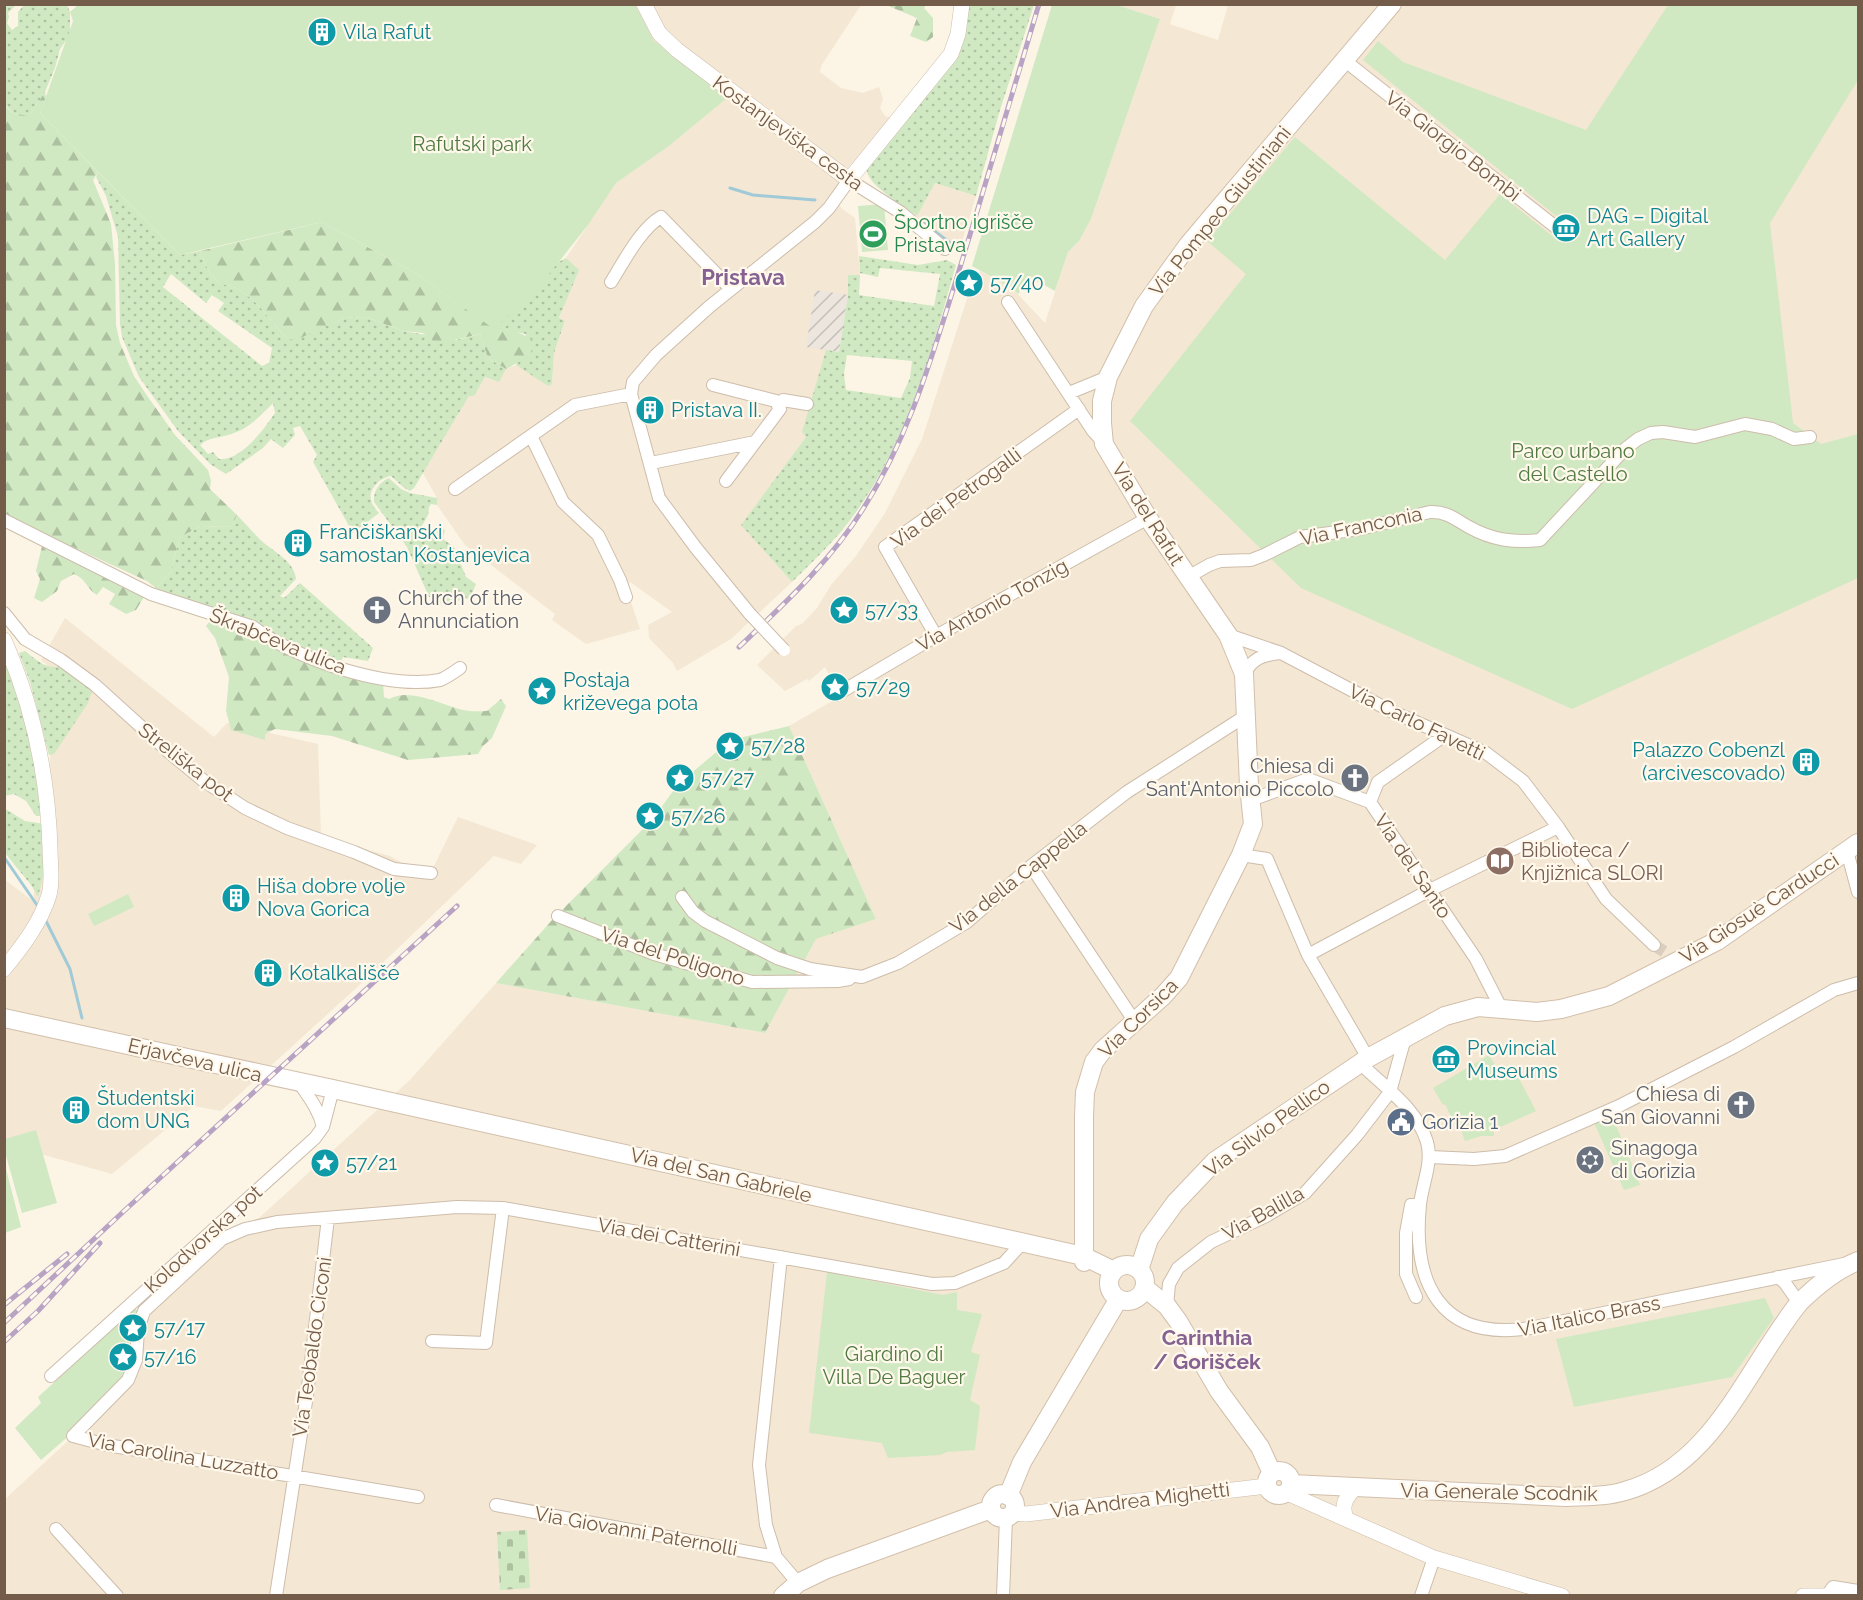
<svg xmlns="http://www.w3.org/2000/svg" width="1863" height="1600" viewBox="0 0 1863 1600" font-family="Raleway,sans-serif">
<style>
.residential{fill:#f4e7d3}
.industrial{fill:url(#industrial-furrows)}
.grass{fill:url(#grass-dots);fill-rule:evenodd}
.forest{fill:url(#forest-firs)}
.cemetery{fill:url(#cemetery-stones)}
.green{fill:#d0e9c3}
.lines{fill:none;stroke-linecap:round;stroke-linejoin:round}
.stream{stroke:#a0cad7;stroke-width:3}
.minor-tunnel{stroke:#dacfbe;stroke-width:12;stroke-dasharray:12 6;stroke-linecap:butt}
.minor-casing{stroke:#cdbdab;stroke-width:14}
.tertiary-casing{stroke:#cdbdab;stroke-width:16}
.secondary-casing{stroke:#d2bfab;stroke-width:20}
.minor{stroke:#fff;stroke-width:12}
.tertiary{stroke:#fff;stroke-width:15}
.secondary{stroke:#fff;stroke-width:18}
.rail-casing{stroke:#b8a3c5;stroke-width:5}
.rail{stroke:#fff8eb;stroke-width:3;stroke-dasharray:9;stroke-linecap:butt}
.minor-bridge-casing{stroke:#cdbdab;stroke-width:14;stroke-linecap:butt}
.minor-bridge{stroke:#fff;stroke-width:12}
.labels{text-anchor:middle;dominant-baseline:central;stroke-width:4.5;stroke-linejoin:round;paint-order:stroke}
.culture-label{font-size:20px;fill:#0d838f;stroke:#fff8eb;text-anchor:start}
.street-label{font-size:20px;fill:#745c4a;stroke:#fff8eb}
.park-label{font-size:20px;fill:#4f7a42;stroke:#fff8eb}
.leisure-label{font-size:20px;fill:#27864d;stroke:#fff8eb;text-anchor:start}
.worship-label{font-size:20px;fill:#5b616d;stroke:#fff8eb;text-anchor:start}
.education-label{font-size:20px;fill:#785e54;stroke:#fff8eb;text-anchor:start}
.service-label{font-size:20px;fill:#4e5e75;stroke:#fff8eb;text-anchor:start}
.neighbourhood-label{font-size:21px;font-weight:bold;fill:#856291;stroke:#fff8eb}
.quarter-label{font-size:22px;font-weight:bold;fill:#856291;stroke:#fff8eb}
</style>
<defs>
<pattern id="industrial-furrows" width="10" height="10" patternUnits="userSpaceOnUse" patternTransform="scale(1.5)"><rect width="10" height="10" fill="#ece6df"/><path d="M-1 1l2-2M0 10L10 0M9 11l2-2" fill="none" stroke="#c4beb7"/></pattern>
<pattern id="grass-dots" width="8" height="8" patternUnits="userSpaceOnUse" patternTransform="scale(1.5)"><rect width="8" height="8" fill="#d0e9c3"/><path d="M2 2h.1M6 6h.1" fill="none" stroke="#adc0a0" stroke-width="1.8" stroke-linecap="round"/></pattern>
<pattern id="forest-firs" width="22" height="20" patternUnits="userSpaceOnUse" patternTransform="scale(1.5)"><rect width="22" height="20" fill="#d0e9c3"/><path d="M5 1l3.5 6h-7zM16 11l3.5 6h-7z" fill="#adc0a0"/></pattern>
<pattern id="cemetery-stones" width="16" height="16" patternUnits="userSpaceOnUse" patternTransform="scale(1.5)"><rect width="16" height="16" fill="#d0e9c3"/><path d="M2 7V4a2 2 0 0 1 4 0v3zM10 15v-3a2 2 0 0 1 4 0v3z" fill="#adc0a0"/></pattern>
</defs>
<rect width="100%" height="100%" fill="#fcf5e5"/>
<path class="residential" d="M633,5H861L821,66L820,72L841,88L863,93L879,87L883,99L880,108L885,116L893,119L849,167L835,191L841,208L855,218L860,275H849L848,295L806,437L741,525L792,582L731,639L677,671L673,663L649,638L648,625L672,612L630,582L626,587L640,629L586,644L552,620L555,614L465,545L437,505V498L423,473L469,396H474L485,377L499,382L506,369L516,365L547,385L552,384L554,353L565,322L559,319L578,270L566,258L616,183L669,146L716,107L655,45Z
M1117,5H1176L1170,24L1218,40L1228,5H1858V1595L5,1596V1499L94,1417L146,1313L210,1255L259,1218L410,1080L496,983L765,1033L816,939L876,919L789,726L841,696L825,667L809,681L807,679L785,691L757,665L796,626L802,624L817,608L831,585L856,556L885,513L922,439L972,283L980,271L1013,289L1045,323L1068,252L1079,241L1091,219L1160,19Z
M935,183L976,196L960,248L917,216Z
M65,618L214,737L227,723L318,744L321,837L390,856L408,866L433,868L458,817L537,845L521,864L494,856L365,980L221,1111L194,1106L112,1174L5,1144L4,879L33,901L51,749L83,693L41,660Z"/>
<path class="industrial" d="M815,290L848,295L839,352L806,347Z"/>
<path class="grass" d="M4,5H16L8,13L9,17L7,23L12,30L18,26V12L24,5H67L70,12V35L60,49L55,68L45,92L29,116L13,113L5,105Z
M966,5H1034L1000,110L976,196L935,183L917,216C905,207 865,184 867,169L948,68Z
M98,172L180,255L200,251L209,272L220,284C248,285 269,319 287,339L321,328L344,318L366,317L403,331L456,340L480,334L488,358L506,369L499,382L485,377L474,396H469L414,488L410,491L403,487L391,476C381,477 368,489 371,500C372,505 376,510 379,513L353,533L313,462L317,455L300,426L293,428L295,435L283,448L271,439L263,448L226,474L210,464L178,431L139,377L122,337L120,324L118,237L106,196L96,177ZM171,274L206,303L212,295L224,303L218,311L272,348L269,363L262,366L163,287ZM273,403L275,413C264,429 241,461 219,459L213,452L208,454L200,445C208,437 221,438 231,434C250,428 260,416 273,403Z
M859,256L918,265L947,260L956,265C930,358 903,457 840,533C825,550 808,566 792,582L741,525L806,437L802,432L826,350L839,352L848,295V275H860L859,295L934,306L940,274L880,268L878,277L860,273ZM847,355L912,361L910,378L901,398L846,390L844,374Z
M566,258L579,270L559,318L565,321L554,353L552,384L548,386L516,365L526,334L506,330L491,321L551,266Z
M389,478L401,489L410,493L437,498V505L431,504L429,507L428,515L422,526L432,532L436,526L445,530L443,539L454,547L466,577L476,584L470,598L442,605L436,597H429L407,547L374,502C373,492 379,482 389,478Z
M237,515C246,524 255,535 264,543C275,552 295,563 296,579L280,596L284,598L300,583L373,648L368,661L343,657L341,662L323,657L163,593L156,588L170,573L180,537L201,526L231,527Z
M25,651C36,660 47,670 61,666L93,689L88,703L54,754L49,755L30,682L19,653Z
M4,656L26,723L43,814L40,816H36L26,801L14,794L5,796Z
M4,808L25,821L44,824L45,868L38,897L31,885L5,853Z"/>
<path class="forest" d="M886,5H926L924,8L933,18V37L926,42L910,36L917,18Z
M45,92L46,97L40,113L98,172L93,180L111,224L115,264L116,325L120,343L134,376L148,397L175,435L208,470L211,481L210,489L237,515L231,527L201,526L180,537L170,573L156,588L147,581L5,516L4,105L13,113L29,116Z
M322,222L415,273L489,325L491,321C506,329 522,332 535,342L529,357C520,360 515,365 506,369L488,358L480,334L437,344L423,333L403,331L366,317L344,318L296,340L287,339C269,319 248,285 220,284L209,272L200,251Z
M42,546L144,597L136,610L126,614L109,604L115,594L103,587L97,595C86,588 87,580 74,574L61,581L57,591L42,602L34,598L40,579L36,571Z
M214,616L383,682L384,697L389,699C410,687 441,705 463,710C471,712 479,711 487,711L501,699L506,706L492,738L483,746L478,754L408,760L332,736L275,729L265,734V740L231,730L226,711L229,677L215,638L206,626Z
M789,726L876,919L816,939L765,1033L496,983L553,919L653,819L678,784L731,740Z"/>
<path class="cemetery" d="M527,1530L530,1588L500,1590L497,1532Z"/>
<path class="green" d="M79,4L635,5L654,41L733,93L669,146L616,183L588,225L538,288L494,329L415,273L322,222L180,255L40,113L73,21L70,12Z
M1052,5H1117L1160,19L1091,219L1079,241L1068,252L1055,291L1031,278L1018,294L1013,289L972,266Z
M1668,5H1858V80L1770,223L1793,423L1821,444L1858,434V578L1572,709L1301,588L1130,421L1246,274L1207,241L1295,137L1445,260L1500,194L1557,240L1570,227L1363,60L1378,41L1403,62L1586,130Z
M884,204L888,250L862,252L858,206Z
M128,894L134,907L94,926L88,914Z
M1489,1055L1499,1072L1512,1065L1536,1111L1494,1130V1136H1481L1465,1141L1461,1130L1458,1131L1445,1104L1443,1105L1433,1088Z
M1610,1110L1640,1185L1624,1190L1592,1118Z
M36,1130L57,1203L22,1213L5,1152V1139Z
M4,1161L21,1227L5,1233H4Z
M827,1272L943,1295L957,1292V1310L982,1314L971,1352L980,1355L970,1400L980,1406L975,1450L947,1452L940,1455L888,1458L882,1443L809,1433Z
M1765,1298L1774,1318L1732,1377L1574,1407L1556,1339Z
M135,1309L141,1313L135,1347L126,1378L71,1434L41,1460L15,1428L41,1403L38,1397Z"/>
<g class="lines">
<path class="stream" d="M730,188L753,195L815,200
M920,220L957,248
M4,857L39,908
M45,919L70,969L82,1018"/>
<path class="minor-tunnel" d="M1654,945L1668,954"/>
<g class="minor-casing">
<path id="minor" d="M1344,60L1562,232
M611,282C623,263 641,228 661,217L731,289
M1008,302L1093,431L1103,442
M713,385L776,401L780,409L726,481
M1069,393L1108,377
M778,406L783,400L807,404
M531,436L563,502L598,535L620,580L626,597
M651,463L755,442
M455,489L575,405L631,394
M4,520L151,594L253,627C295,659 387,690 440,680C446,678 454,672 460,668
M1188,577L1209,565L1220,561L1251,560L1264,555L1300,537L1360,529L1430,512C1447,511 1456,520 1469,527C1492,540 1514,543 1540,540L1625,449L1638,439L1651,433L1663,432L1695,437L1745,424L1772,429L1794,439L1810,437
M4,613L25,639L61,660L95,685L170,753L204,781L245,808L287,828L354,852L394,869L431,873
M750,614L696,548L659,498L631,394L633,382L656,355L709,307L815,222L829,208L849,180L900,212L945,249
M1228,635L1281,653L1391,711L1486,753L1523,781L1558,827L1606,899L1654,945
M936,636L885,547L1079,409
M1244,674C1253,658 1262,655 1280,653
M836,695L936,636L1148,518
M1251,800L1308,779L1370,802L1476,959L1501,1008
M1370,802L1378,782L1445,735
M1847,851L1858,892
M1241,855L1267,859L1308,955L1368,1058
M1031,866L1135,1022
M682,897L693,912L705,921L777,958L810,969L862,977L898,963L967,922L1031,866L1127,792L1247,715
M558,916L654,954L752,982L838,981L849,979
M1308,955L1430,890L1558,827
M1360,1063C1384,1087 1417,1108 1427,1142C1433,1163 1422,1184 1420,1205C1412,1284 1441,1342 1530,1328L1844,1264
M298,1081C308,1096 319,1109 323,1127
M1430,1157L1474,1159L1505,1156L1619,1106L1734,1047L1834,990L1858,983
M781,1257L759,1465L766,1525L776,1557L798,1583
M1778,1277L1785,1283L1799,1303
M1416,1297L1406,1274V1233L1411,1205H1420
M1167,1306L1169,1284L1178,1268L1211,1242L1266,1216L1305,1193L1357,1135L1390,1092L1405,1038
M432,1341L486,1343L503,1208
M51,1376L315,1138L323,1127L333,1089
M73,1436L128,1380L136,1360L138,1330L144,1311L222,1239L245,1229L277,1222L457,1207L503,1208L932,1284L955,1283L1004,1263L1023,1242
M73,1436L107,1445L418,1497
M496,1505L776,1557
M56,1529L117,1596
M1828,1594L1833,1587L1858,1591
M276,1596L307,1395L328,1218
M1003,1596L1006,1518
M1421,1596L1434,1558"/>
</g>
<g class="tertiary-casing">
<path id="tertiary" d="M644,4L659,33L677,50L849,180L951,54L958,34L962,4
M4,640C33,706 48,777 50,849C50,863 53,881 49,895C41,922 22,947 4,969
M1287,1493L1434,1558L1562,1596
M1013,1513L1026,1514L1267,1486
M1346,1519C1341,1505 1345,1498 1356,1487
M1803,1596H1831"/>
</g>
<g class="secondary-casing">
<path id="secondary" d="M4,1018C114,1042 223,1066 333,1089L1083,1256L1114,1271
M1084,1262V1116L1085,1092L1094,1062L1103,1050L1163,996L1179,978L1241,855L1253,824L1249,786L1244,674L1228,635L1148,518L1104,444L1102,423V401L1108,377L1144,306L1188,245L1392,4
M1109 1283a18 18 0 1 1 36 0a18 18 0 1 1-36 0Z
M1139,1270L1149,1239L1175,1203L1215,1161L1368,1058L1445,1016L1478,1007L1537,1012L1561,1009L1609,996L1717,941L1858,843
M1145,1288L1167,1306L1178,1321L1219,1391L1260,1447L1272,1473
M1267 1483a12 12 0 1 1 24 0a12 12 0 1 1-24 0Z
M1291,1484L1566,1497C1585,1496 1606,1497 1625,1491C1714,1466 1746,1369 1799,1303C1816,1286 1836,1270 1858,1261
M991 1506a12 12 0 1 1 24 0a12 12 0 1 1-24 0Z
M1008,1496L1022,1462L1118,1300
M783,1596L798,1583L827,1569L991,1509"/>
</g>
<use href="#minor" class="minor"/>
<use href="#tertiary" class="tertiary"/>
<use href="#secondary" class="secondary"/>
<g class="rail-casing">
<path id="rail" d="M739,647C784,604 830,562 863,509C908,438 929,366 954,287C983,193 1011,99 1039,4
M4,1305L67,1254
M4,1323L124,1211L457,906
M4,1342L38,1311L100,1243"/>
</g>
<use href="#rail" class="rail"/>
<g class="minor-bridge-casing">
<path id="minor-bridge" d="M750,614L784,650"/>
</g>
<use href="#minor-bridge" class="minor-bridge"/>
</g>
<defs>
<g id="building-disc" transform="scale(1.5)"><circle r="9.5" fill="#0f9aa8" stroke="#fff8eb"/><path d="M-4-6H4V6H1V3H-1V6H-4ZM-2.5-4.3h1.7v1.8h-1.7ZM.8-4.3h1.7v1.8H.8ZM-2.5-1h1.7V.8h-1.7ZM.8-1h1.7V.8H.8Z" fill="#fff"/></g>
<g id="museum-disc" transform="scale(1.5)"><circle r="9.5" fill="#0f9aa8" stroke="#fff8eb"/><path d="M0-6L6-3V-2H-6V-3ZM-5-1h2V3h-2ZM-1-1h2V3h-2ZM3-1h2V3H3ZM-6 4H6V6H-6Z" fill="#fff"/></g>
<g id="stadium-disc" transform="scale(1.5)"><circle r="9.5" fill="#2e9e5b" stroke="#fff8eb"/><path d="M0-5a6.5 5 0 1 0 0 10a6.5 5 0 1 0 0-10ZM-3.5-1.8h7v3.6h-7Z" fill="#fff"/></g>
<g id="sight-disc" transform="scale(1.5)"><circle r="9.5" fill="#0f9aa8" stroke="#fff8eb"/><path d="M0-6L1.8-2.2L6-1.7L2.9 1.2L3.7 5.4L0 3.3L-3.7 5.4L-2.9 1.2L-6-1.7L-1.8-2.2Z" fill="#fff"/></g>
<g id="church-disc" transform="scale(1.5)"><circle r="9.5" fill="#6b7280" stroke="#fff8eb"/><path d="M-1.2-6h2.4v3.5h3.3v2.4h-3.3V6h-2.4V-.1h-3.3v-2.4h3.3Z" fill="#fff"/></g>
<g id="library-disc" transform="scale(1.5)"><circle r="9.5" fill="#8d6e63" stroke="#fff8eb"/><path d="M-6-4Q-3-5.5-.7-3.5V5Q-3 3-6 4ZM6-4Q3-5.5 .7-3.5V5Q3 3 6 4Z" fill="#fff"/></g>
<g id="civic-disc" transform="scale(1.5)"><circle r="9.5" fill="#5c6f8a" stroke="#fff8eb"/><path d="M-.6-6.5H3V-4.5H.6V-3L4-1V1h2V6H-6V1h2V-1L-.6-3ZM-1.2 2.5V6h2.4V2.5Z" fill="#fff"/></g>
<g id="synagogue-disc" transform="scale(1.5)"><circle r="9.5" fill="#6b7280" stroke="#fff8eb"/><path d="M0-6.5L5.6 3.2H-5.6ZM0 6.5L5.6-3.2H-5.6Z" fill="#fff"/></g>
</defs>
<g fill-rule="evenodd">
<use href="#building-disc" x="322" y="32"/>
<use href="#museum-disc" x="1566" y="228"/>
<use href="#stadium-disc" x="873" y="234"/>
<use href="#sight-disc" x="969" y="283"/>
<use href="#building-disc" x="650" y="410"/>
<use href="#building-disc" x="298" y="543"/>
<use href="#church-disc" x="377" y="610"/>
<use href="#sight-disc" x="844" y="610"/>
<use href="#sight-disc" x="835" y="687"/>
<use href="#sight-disc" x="542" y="691"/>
<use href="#sight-disc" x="730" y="746"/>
<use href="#building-disc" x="1806" y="762"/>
<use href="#sight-disc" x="680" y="778"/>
<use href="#church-disc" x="1355" y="778"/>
<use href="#sight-disc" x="650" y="816"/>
<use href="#library-disc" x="1500" y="861"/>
<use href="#building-disc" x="236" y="898"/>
<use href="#building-disc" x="268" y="973"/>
<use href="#museum-disc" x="1446" y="1059"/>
<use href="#church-disc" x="1741" y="1105"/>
<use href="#building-disc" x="76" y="1110"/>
<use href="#civic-disc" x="1401" y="1122"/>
<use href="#synagogue-disc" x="1590" y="1160"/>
<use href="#sight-disc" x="325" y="1163"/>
<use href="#sight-disc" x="133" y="1328"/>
<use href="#sight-disc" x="123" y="1357"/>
</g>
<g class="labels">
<g class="culture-label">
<text x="343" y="32">Vila Rafut</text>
<text x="1587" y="216">DAG – Digital<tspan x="1587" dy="23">Art Gallery</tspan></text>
<text x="990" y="283">57/40</text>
<text x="671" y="410">Pristava II.</text>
<text x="319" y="532">Frančiškanski<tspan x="319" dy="23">samostan Kostanjevica</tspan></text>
<text x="865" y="610">57/33</text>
<text x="563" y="680">Postaja<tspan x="563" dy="23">križevega pota</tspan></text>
<text x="856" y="687">57/29</text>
<text x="751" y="746">57/28</text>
<text x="1785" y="750" text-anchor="end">Palazzo Cobenzl<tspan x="1785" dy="23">(arcivescovado)</tspan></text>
<text x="701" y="778">57/27</text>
<text x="671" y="816">57/26</text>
<text x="257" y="886">Hiša dobre volje<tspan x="257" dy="23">Nova Gorica</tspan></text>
<text x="289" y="973">Kotalkališče</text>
<text x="1467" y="1048">Provincial<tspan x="1467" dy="23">Museums</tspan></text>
<text x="97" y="1098">Študentski<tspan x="97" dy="23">dom UNG</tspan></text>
<text x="346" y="1163">57/21</text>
<text x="154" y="1328">57/17</text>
<text x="144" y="1357">57/16</text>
</g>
<g class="street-label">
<text transform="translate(788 133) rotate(36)">Kostanjeviška cesta</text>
<text transform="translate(1453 146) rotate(38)">Via Giorgio Bombi</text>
<text transform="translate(1220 211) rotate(-51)">Via Pompeo Giustiniani</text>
<text transform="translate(956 498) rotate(-36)">Via dei Petrogalli</text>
<text transform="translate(1148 514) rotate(58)">Via del Rafut</text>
<text transform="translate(1361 526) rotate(-12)">Via Franconia</text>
<text transform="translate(992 605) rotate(-29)">Via Antonio Tonzig</text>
<text transform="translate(278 641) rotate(22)">Škrabčeva ulica</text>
<text transform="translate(1417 722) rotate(26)">Via Carlo Favetti</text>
<text transform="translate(186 762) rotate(38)">Streliška pot</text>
<text transform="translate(1413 866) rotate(56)">Via del Santo</text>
<text transform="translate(1018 877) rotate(-38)">Via della Cappella</text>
<text transform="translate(1759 908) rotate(-33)">Via Giosuè Carducci</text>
<text transform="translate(673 956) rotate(18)">Via del Poligono</text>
<text transform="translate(1138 1018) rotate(-45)">Via Corsica</text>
<text transform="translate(195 1060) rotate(13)">Erjavčeva ulica</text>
<text transform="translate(1267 1128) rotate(-36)">Via Silvio Pellico</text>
<text transform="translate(721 1175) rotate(13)">Via del San Gabriele</text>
<text transform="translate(1263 1213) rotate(-29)">Via Balilla</text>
<text transform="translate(669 1237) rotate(10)">Via dei Catterini</text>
<text transform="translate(203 1239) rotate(-42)">Kolodvorska pot</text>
<text transform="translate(1589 1316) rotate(-11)">Via Italico Brass</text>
<text transform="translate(312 1347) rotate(-82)">Via Teobaldo Ciconi</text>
<text transform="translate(183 1456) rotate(10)">Via Carolina Luzzatto</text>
<text transform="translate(1499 1492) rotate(1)">Via Generale Scodnik</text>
<text transform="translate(1140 1500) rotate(-7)">Via Andrea Mighetti</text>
<text transform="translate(636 1531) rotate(10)">Via Giovanni Paternolli</text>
</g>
<g class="park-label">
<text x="472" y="144">Rafutski park</text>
<text x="1573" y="451">Parco urbano<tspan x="1573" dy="23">del Castello</tspan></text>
<text x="894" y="1354">Giardino di<tspan x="894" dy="23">Villa De Baguer</tspan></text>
</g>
<g class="leisure-label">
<text x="894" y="222">Športno igrišče<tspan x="894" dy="23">Pristava</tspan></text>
</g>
<g class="worship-label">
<text x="398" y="598">Church of the<tspan x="398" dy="23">Annunciation</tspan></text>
<text x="1334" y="766" text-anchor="end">Chiesa di<tspan x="1334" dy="23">Sant'Antonio Piccolo</tspan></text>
<text x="1720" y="1094" text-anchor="end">Chiesa di<tspan x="1720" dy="23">San Giovanni</tspan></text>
<text x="1611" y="1148">Sinagoga<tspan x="1611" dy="23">di Gorizia</tspan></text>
</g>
<g class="education-label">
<text x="1521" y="850">Biblioteca /<tspan x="1521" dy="23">Knjižnica SLORI</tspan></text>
</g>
<g class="service-label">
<text x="1422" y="1122">Gorizia 1</text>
</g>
<g class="neighbourhood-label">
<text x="1207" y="1337">Carinthia<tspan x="1207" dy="24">/ Gorišček</tspan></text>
</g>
<g class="quarter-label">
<text x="743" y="277">Pristava</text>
</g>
</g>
<rect width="1863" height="1600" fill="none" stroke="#745c4a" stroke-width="12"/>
</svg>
